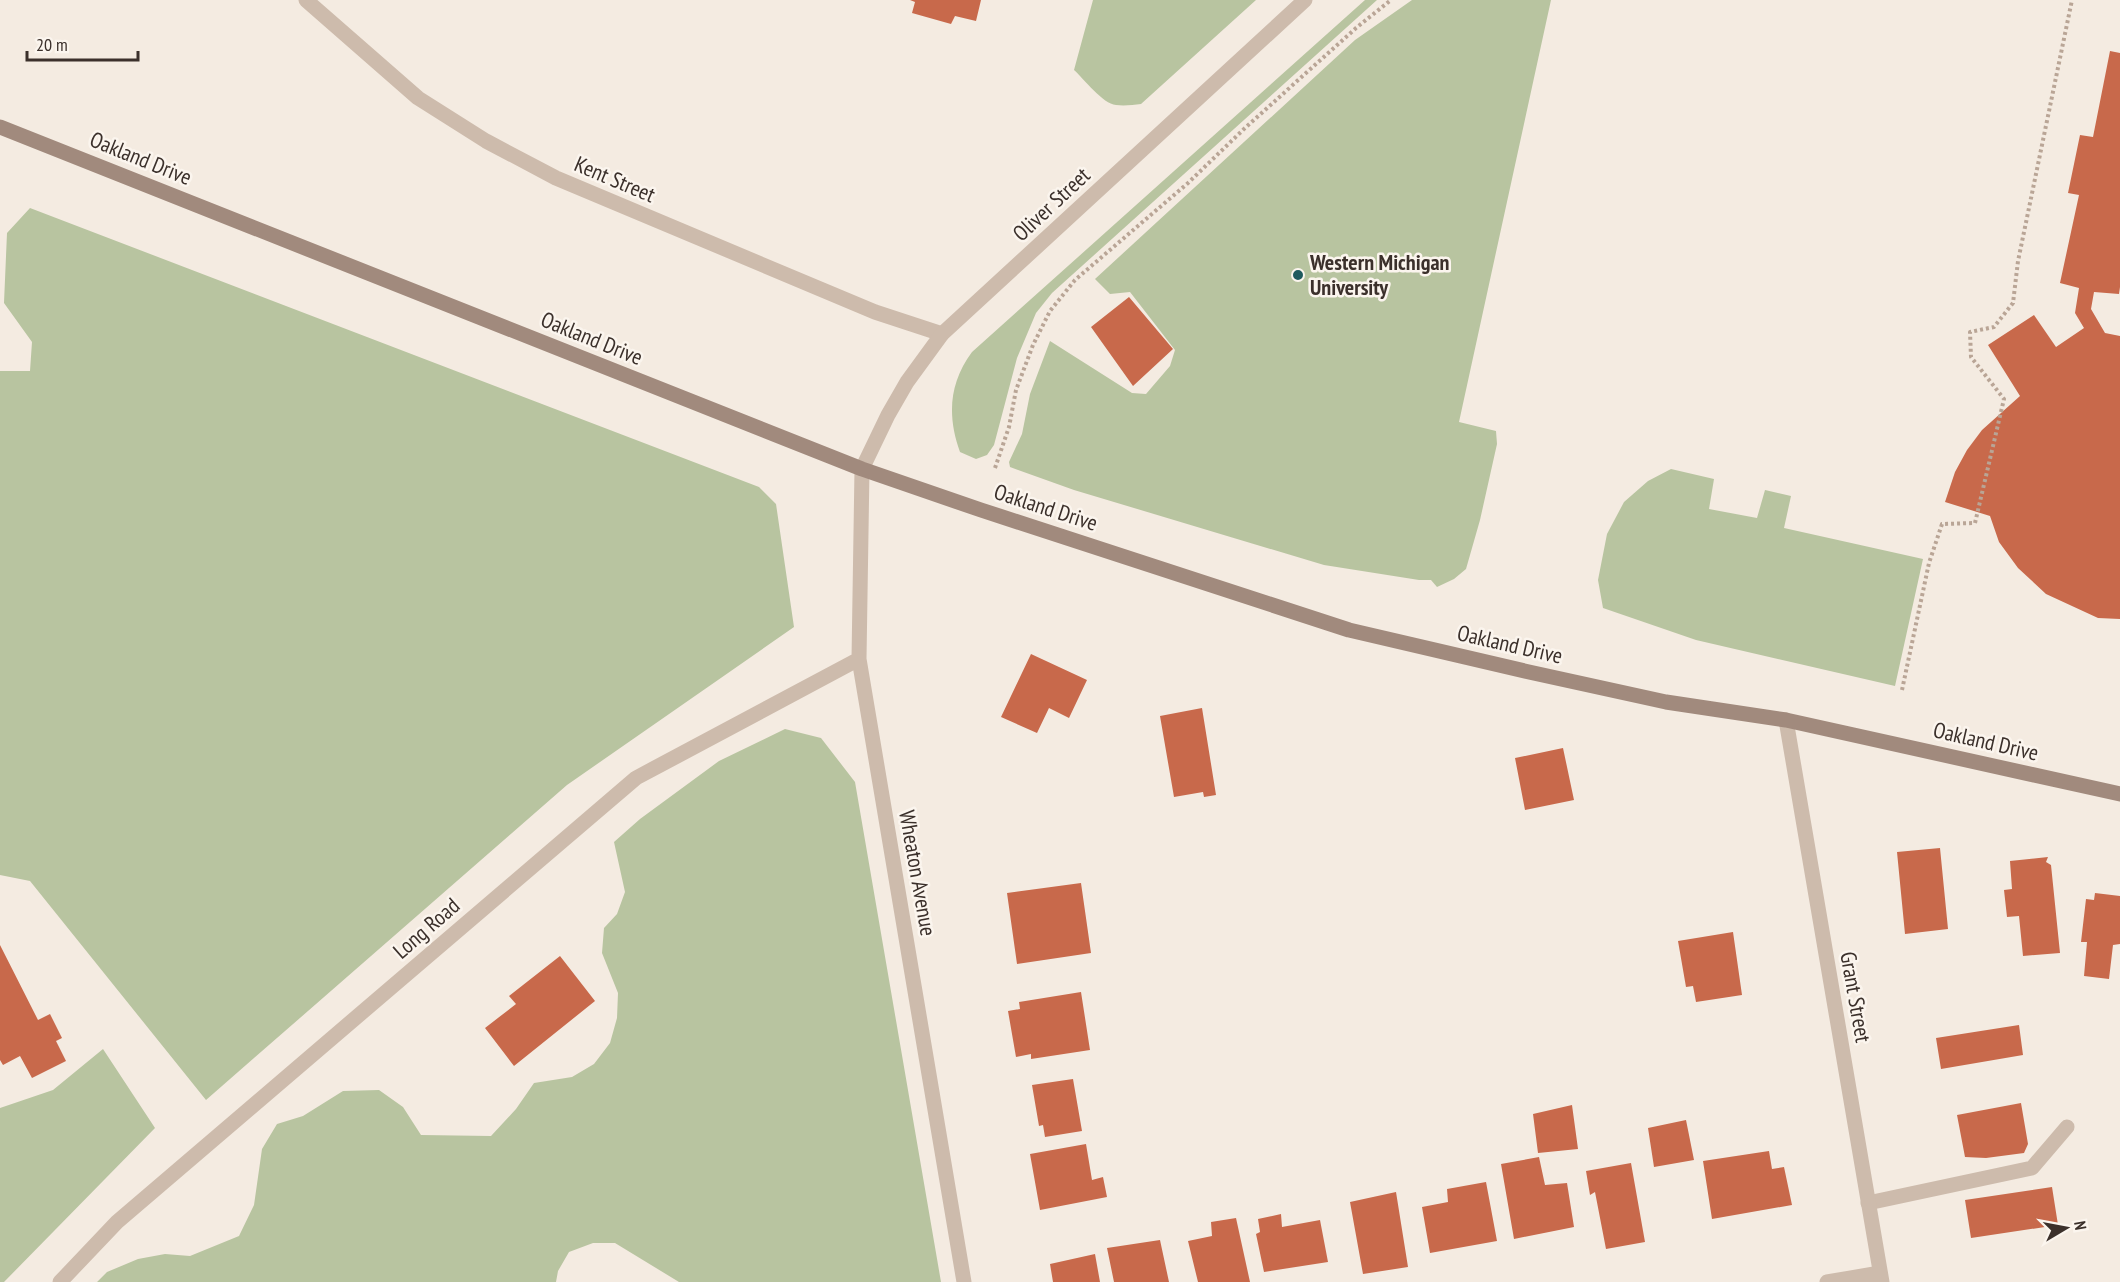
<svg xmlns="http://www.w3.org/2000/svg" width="2120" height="1282" viewBox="0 0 2120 1282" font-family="'PT Sans Narrow',sans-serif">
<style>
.green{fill:#b8c4a0}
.building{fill:#c8694b}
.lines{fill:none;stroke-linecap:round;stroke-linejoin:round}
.path{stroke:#b9a596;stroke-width:4;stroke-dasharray:3 3;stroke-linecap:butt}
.service{stroke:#cdbbac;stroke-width:15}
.pedestrian{stroke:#cdbbac;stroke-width:15}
.minor{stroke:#cdbbac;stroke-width:15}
.secondary{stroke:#a18a7d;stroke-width:15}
.poi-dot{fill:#1f5a5e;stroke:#fbf5ee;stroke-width:2}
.labels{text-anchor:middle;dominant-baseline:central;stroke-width:5;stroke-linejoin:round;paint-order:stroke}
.street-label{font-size:22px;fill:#3b302b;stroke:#fbf5ee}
.poi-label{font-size:22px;font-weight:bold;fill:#3b302b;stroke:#fbf5ee;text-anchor:start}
</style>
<rect width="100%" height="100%" fill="#f4ebe1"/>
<path class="green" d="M1093,0H1256L1141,104C1133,105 1124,106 1116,105C1103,104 1084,79 1074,70Z
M1365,0H1377L1052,293L1036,313L1017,358L994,445L987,455L976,459L960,452C947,416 949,383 972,352Z
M1412,0H1551L1459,422L1496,431L1497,444L1480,520L1466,569L1454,579L1437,587L1431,580H1419L1324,565L1074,490L1010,467L1009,462L1022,434L1030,394L1050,341L1132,393L1146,394L1170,366L1175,350L1130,292L1110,294L1095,279L1355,40Z
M30,208L759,487L776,504L794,627L567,785L206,1100L30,881L0,875V371H30L32,342L4,303L7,233Z
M1671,469L1714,479L1709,509L1757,518L1765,490L1791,496L1784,528L1923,559L1895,686L1696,640L1603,608L1598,580L1607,534L1624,502L1648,481Z
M785,729L821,738L855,782L941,1282H679L615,1243H593L569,1252L558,1271L556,1282H97L107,1272L138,1259L165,1254L190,1256L239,1236L254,1205L262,1149L277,1124L303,1116L343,1091L379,1090L403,1107L421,1135L491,1136L516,1109L534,1083L572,1077L594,1064L610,1043L617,1018L618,993L602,953L604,928L617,914L625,892L614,842L640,819L719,761Z
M103,1049L155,1128L4,1282H0V1108L53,1090Z"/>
<path class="building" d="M910,0H981L976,21L955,16L951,24L912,13L915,2Z
M2110,51L2120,53V287L2119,294L2094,292L2091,309L2105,333L2120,336V619L2098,618L2046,594L2018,568L1999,542L1990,516L1945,502L1955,472L1967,450L1982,430L2020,396L1988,345L2034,315L2056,347L2084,328L2075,313L2079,288L2060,283L2079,195L2068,193L2080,135L2093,137Z
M1129,297L1173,349L1133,386L1091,327Z
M1031,654L1087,680L1069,718L1049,708L1037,733L1001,717Z
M1202,708L1216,795L1204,797L1203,792L1174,797L1160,716Z
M1563,748L1574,800L1525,810L1515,758Z
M1940,848L1948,929L1905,934L1897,852Z
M2048,857L2046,862L2051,865L2060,953L2023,956L2019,916L2007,917L2004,890L2012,889L2010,861Z
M1081,883L1091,953L1017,964L1007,893Z
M2095,893L2120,896V944L2113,945L2109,979L2084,976L2087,942H2081L2086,899L2094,900Z
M1733,932L1742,995L1696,1002L1693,986L1686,987L1678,941Z
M0,945L38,1020L50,1014L62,1038L56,1041L66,1061L32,1078L20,1056L3,1065L0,1060Z
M560,956L595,1001L514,1066L485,1028L516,1004L509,996Z
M1081,992L1090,1050L1031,1059V1054L1016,1057L1008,1011L1020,1009L1019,1002Z
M2019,1025L2023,1055L1941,1069L1936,1038Z
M1073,1079L1082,1131L1045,1137L1043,1125L1039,1126L1032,1085Z
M2021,1103L2028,1144L2024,1153L1986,1158L1965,1157L1957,1115Z
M1572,1105L1578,1149L1538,1153L1533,1114Z
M1686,1120L1694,1160L1654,1167L1648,1128Z
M1086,1144L1092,1180L1103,1177L1107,1197L1040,1210L1030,1154Z
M1769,1151L1772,1169L1784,1167L1792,1205L1712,1219L1703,1161Z
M1539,1157L1545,1185L1567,1183L1574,1227L1514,1239L1501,1164Z
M1631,1163L1645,1242L1606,1249L1595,1192L1590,1195L1586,1171Z
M1486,1182L1497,1241L1430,1253L1422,1207L1448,1202L1447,1189Z
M2052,1187L2058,1225L1971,1238L1965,1200Z
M1396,1192L1408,1267L1363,1274L1350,1202Z
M1281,1214L1282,1227L1320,1220L1328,1262L1264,1272L1256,1234L1260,1232L1258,1219Z
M1236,1218L1250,1282H1198L1188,1241L1212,1236L1211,1222Z
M1160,1240L1169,1282H1114L1107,1248Z
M1095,1254L1100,1282H1053L1050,1264Z"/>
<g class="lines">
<path class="path" d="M995,468L1009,427L1016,390L1033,345L1050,311L1075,280L1188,183L1245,128L1356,28L1391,0
M1902,690L1929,563L1942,524L1975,523L2004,399L1971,357L1970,332L1994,327L2013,303L2018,261L2072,0"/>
<path class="service" d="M1868,1203L2032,1168L2067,1127"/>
<path class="pedestrian" d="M306,0L418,98L486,141L556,178L875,312L942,334"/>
<path class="minor" d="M1786,720L1882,1282
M60,1282L117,1222L636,778L859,659
M964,1282L859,659L862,469L888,415L907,382L942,334L1305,0
M1827,1282L1880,1273"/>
<path class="secondary" d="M0,127L862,469L981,510L1349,630L1529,672L1666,702L1786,720L2120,794"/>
</g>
<circle class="poi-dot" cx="1298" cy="275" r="6"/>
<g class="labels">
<g class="street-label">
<text transform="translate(141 158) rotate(22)">Oakland Drive</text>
<text transform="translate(615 179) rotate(23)">Kent Street</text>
<text transform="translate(1051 204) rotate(-43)">Oliver Street</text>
<text transform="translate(592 338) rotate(22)">Oakland Drive</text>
<text transform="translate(1046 507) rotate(18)">Oakland Drive</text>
<text transform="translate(1510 644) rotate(13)">Oakland Drive</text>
<text transform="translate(1986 741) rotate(13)">Oakland Drive</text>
<text transform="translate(918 873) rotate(80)">Wheaton Avenue</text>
<text transform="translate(426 928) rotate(-41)">Long Road</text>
<text transform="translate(1856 997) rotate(80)">Grant Street</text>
</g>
<g class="poi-label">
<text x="1310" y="262">Western Michigan<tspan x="1310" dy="25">University</tspan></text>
</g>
</g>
<g transform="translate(2066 1228) rotate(80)" stroke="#fbf5ee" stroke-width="4.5" paint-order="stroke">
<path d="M0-4.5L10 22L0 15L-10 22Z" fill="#3b302b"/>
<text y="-9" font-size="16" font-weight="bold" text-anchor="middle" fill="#3b302b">N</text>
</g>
<path d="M27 51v9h111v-9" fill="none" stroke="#3b302b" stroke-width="3"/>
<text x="36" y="51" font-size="18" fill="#3b302b" stroke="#fbf5ee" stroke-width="4.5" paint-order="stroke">20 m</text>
</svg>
